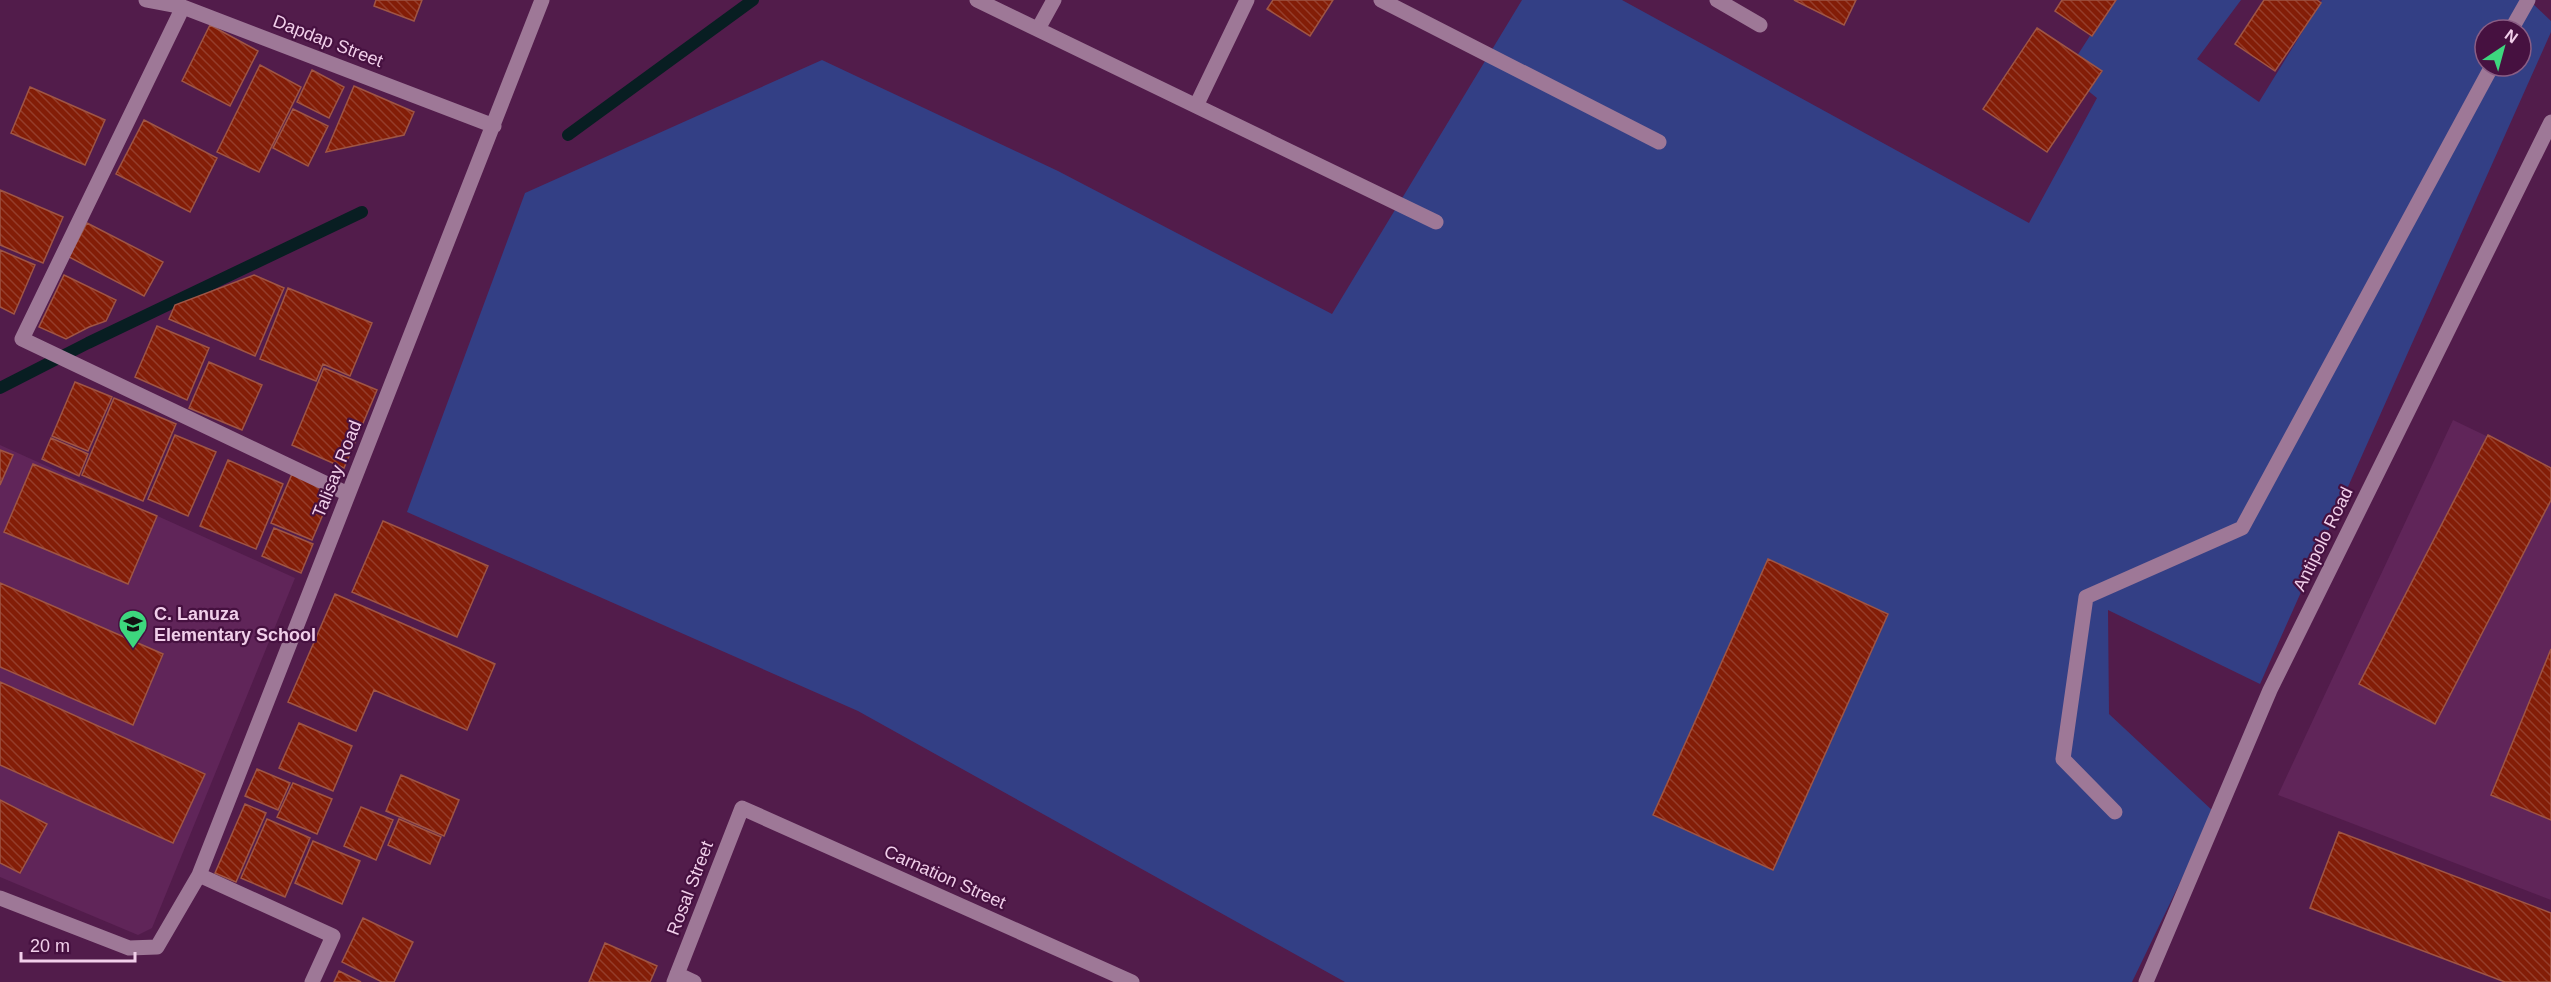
<svg xmlns="http://www.w3.org/2000/svg" width="2551" height="982" viewBox="0 0 2551 982" font-family="Helvetica,sans-serif">
<style>
.built{fill:#602559}
.green{fill:#333f85;fill-rule:evenodd}
.lines{fill:none;stroke-linecap:round;stroke-linejoin:round}
.stream{stroke:#081e22;stroke-width:12}
.building{fill:url(#building-back-hatch);stroke:#9f5545;stroke-width:1.5}
.minor{stroke:#9e7897;stroke-width:15}
.labels{text-anchor:middle;dominant-baseline:central;stroke-width:4.5;stroke-linejoin:round;paint-order:stroke}
.street-label{font-size:18px;fill:#f1cfea;stroke:#461140}
.poi-label{font-size:18px;font-weight:bold;fill:#f1cfea;stroke:#461140;text-anchor:start}
</style>
<defs>
<pattern id="building-back-hatch" width="6" height="6" patternUnits="userSpaceOnUse" patternTransform="scale(1.5)"><rect width="6" height="6" fill="#831d07"/><path d="M-1 5l2 2M0 0l6 6M5-1l2 2" fill="none" stroke="#953d2b"/></pattern>
</defs>
<rect width="100%" height="100%" fill="#521c4b"/>
<path class="built" d="M2453,420L2551,467V900L2278,795Z
M0,445L295,578L152,928L138,935L0,877Z"/>
<path class="green" d="M1522,0H1622L2029,223L2097,98L2066,73L2113,0H2241L2197,59L2259,102L2322,0H2529L2551,21V32L2260,684L2108,610L2109,714L2214,812L2132,982H1345L858,711L407,512L525,193L822,60L1058,171L1332,314ZM2485,30H2521V66H2485Z"/>
<g class="lines">
<path class="stream" d="M568,135L753,0
M0,388L88,343L362,212"/>
</g>
<path class="building" d="M376,0H422L414,21L374,6Z
M1273,0H1333L1310,36L1267,9Z
M1794,0H1856L1844,25Z
M2062,0H2116L2092,36L2055,11Z
M2264,0H2317L2321,3L2275,71L2235,44Z
M210,25L258,51L230,106L182,81Z
M2037,28L2102,71L2047,152L1983,109Z
M260,65L301,87L259,172L217,152Z
M312,70L344,87L329,118L297,102Z
M354,86L414,112L404,135L326,152Z
M30,87L105,120L85,165L11,133Z
M293,109L328,126L308,166L273,148Z
M144,120L217,158L190,212L116,174Z
M0,190L63,217L43,263L0,245Z
M87,223L163,262L144,296L69,257Z
M0,250L35,265L14,314L0,307Z
M64,275L116,300L106,321L89,327L66,339L39,327Z
M254,275L284,288L255,356L169,319L175,305Z
M288,288L372,323L350,376L323,364L316,381L260,359Z
M157,326L209,348L187,400L135,377Z
M209,362L262,385L242,430L189,408Z
M324,368L377,390L344,468L292,445Z
M75,382L112,397L88,451L52,436Z
M114,398L176,424L143,501L82,475Z
M175,435L216,452L188,516L148,499Z
M2488,435L2551,468V500L2435,724L2359,684Z
M51,438L88,454L79,476L42,459Z
M0,450L13,455L0,485Z
M228,460L283,484L256,549L200,526Z
M33,464L157,516L128,584L4,532Z
M292,474L333,491L312,540L271,523Z
M383,521L488,566L457,637L352,592Z
M274,528L313,544L301,573L262,556Z
M1768,559L1888,614L1773,870L1653,815Z
M0,583L163,654L133,725L0,667Z
M335,594L495,664L467,730L374,690L356,731L288,702Z
M2551,649V820L2491,795Z
M0,682L205,774L173,843L0,765Z
M299,723L352,746L333,791L279,768Z
M257,769L290,783L278,810L245,796Z
M401,775L459,800L444,836L386,811Z
M293,783L332,799L317,834L277,817Z
M0,800L47,824L20,873L0,863Z
M245,804L266,813L236,882L215,873Z
M361,807L393,820L376,860L344,846Z
M267,819L310,838L285,897L241,878Z
M399,819L441,837L430,864L388,845Z
M2339,832L2551,913V982H2505L2310,908Z
M313,841L360,861L342,904L295,883Z
M363,918L413,942L394,982H382L342,962Z
M605,943L657,966L650,982H589Z
M339,971L361,982H334Z"/>
<g class="lines">
<path class="minor" d="M146,0L183,7L494,126
M977,0L1436,222
M1381,0L1659,142
M1717,0L1760,25
M183,7L22,339L348,494
M1038,29L1054,0
M2511,30L2528,0
M1196,106L1247,0
M2115,812L2063,759L2086,597L2242,528L2492,66
M199,875L333,936L312,982
M0,898L129,948L157,947L199,875L542,0
M677,974L694,982
M674,982L742,808L1132,982
M2146,982L2270,690L2551,122"/>
</g>
<defs>
<g id="school-pin" transform="scale(1.5)"><path d="M0 17L-7.5 6A9.5 9.5 0 1 1 7.5 6Z" fill="#3dd77e" stroke="#461140"/><path d="M0-5L7-2L0 1L-7-2ZM-4 1L0 2.5L4 1V4Q0 6-4 4Z" fill="#111"/></g>
</defs>
<g fill-rule="evenodd">
<use href="#school-pin" x="133" y="624"/>
</g>
<g class="labels">
<g class="street-label">
<text transform="translate(328 41) rotate(21)">Dapdap Street</text>
<text transform="translate(337 469) rotate(-68)">Talisay Road</text>
<text transform="translate(2323 539) rotate(-64)">Antipolo Road</text>
<text transform="translate(945 877) rotate(24)">Carnation Street</text>
<text transform="translate(690 888) rotate(-69)">Rosal Street</text>
</g>
<g class="poi-label">
<text x="154" y="614">C. Lanuza<tspan x="154" dy="21">Elementary School</tspan></text>
</g>
</g>
<g transform="translate(2503 48) rotate(36)"><circle r="28" fill="#461140" stroke="#8a5d84" stroke-width="1.5"/>
<path d="M0-4.5L10 22L0 15L-10 22Z" fill="#3dd77e"/>
<text y="-9" font-size="16" font-weight="bold" text-anchor="middle" fill="#f1cfea">N</text>
</g>
<path d="M21 952v9h114v-9" fill="none" stroke="#f1cfea" stroke-width="3"/>
<text x="30" y="952" font-size="18" fill="#f1cfea" stroke="#461140" stroke-width="4.5" paint-order="stroke">20 m</text>
</svg>
